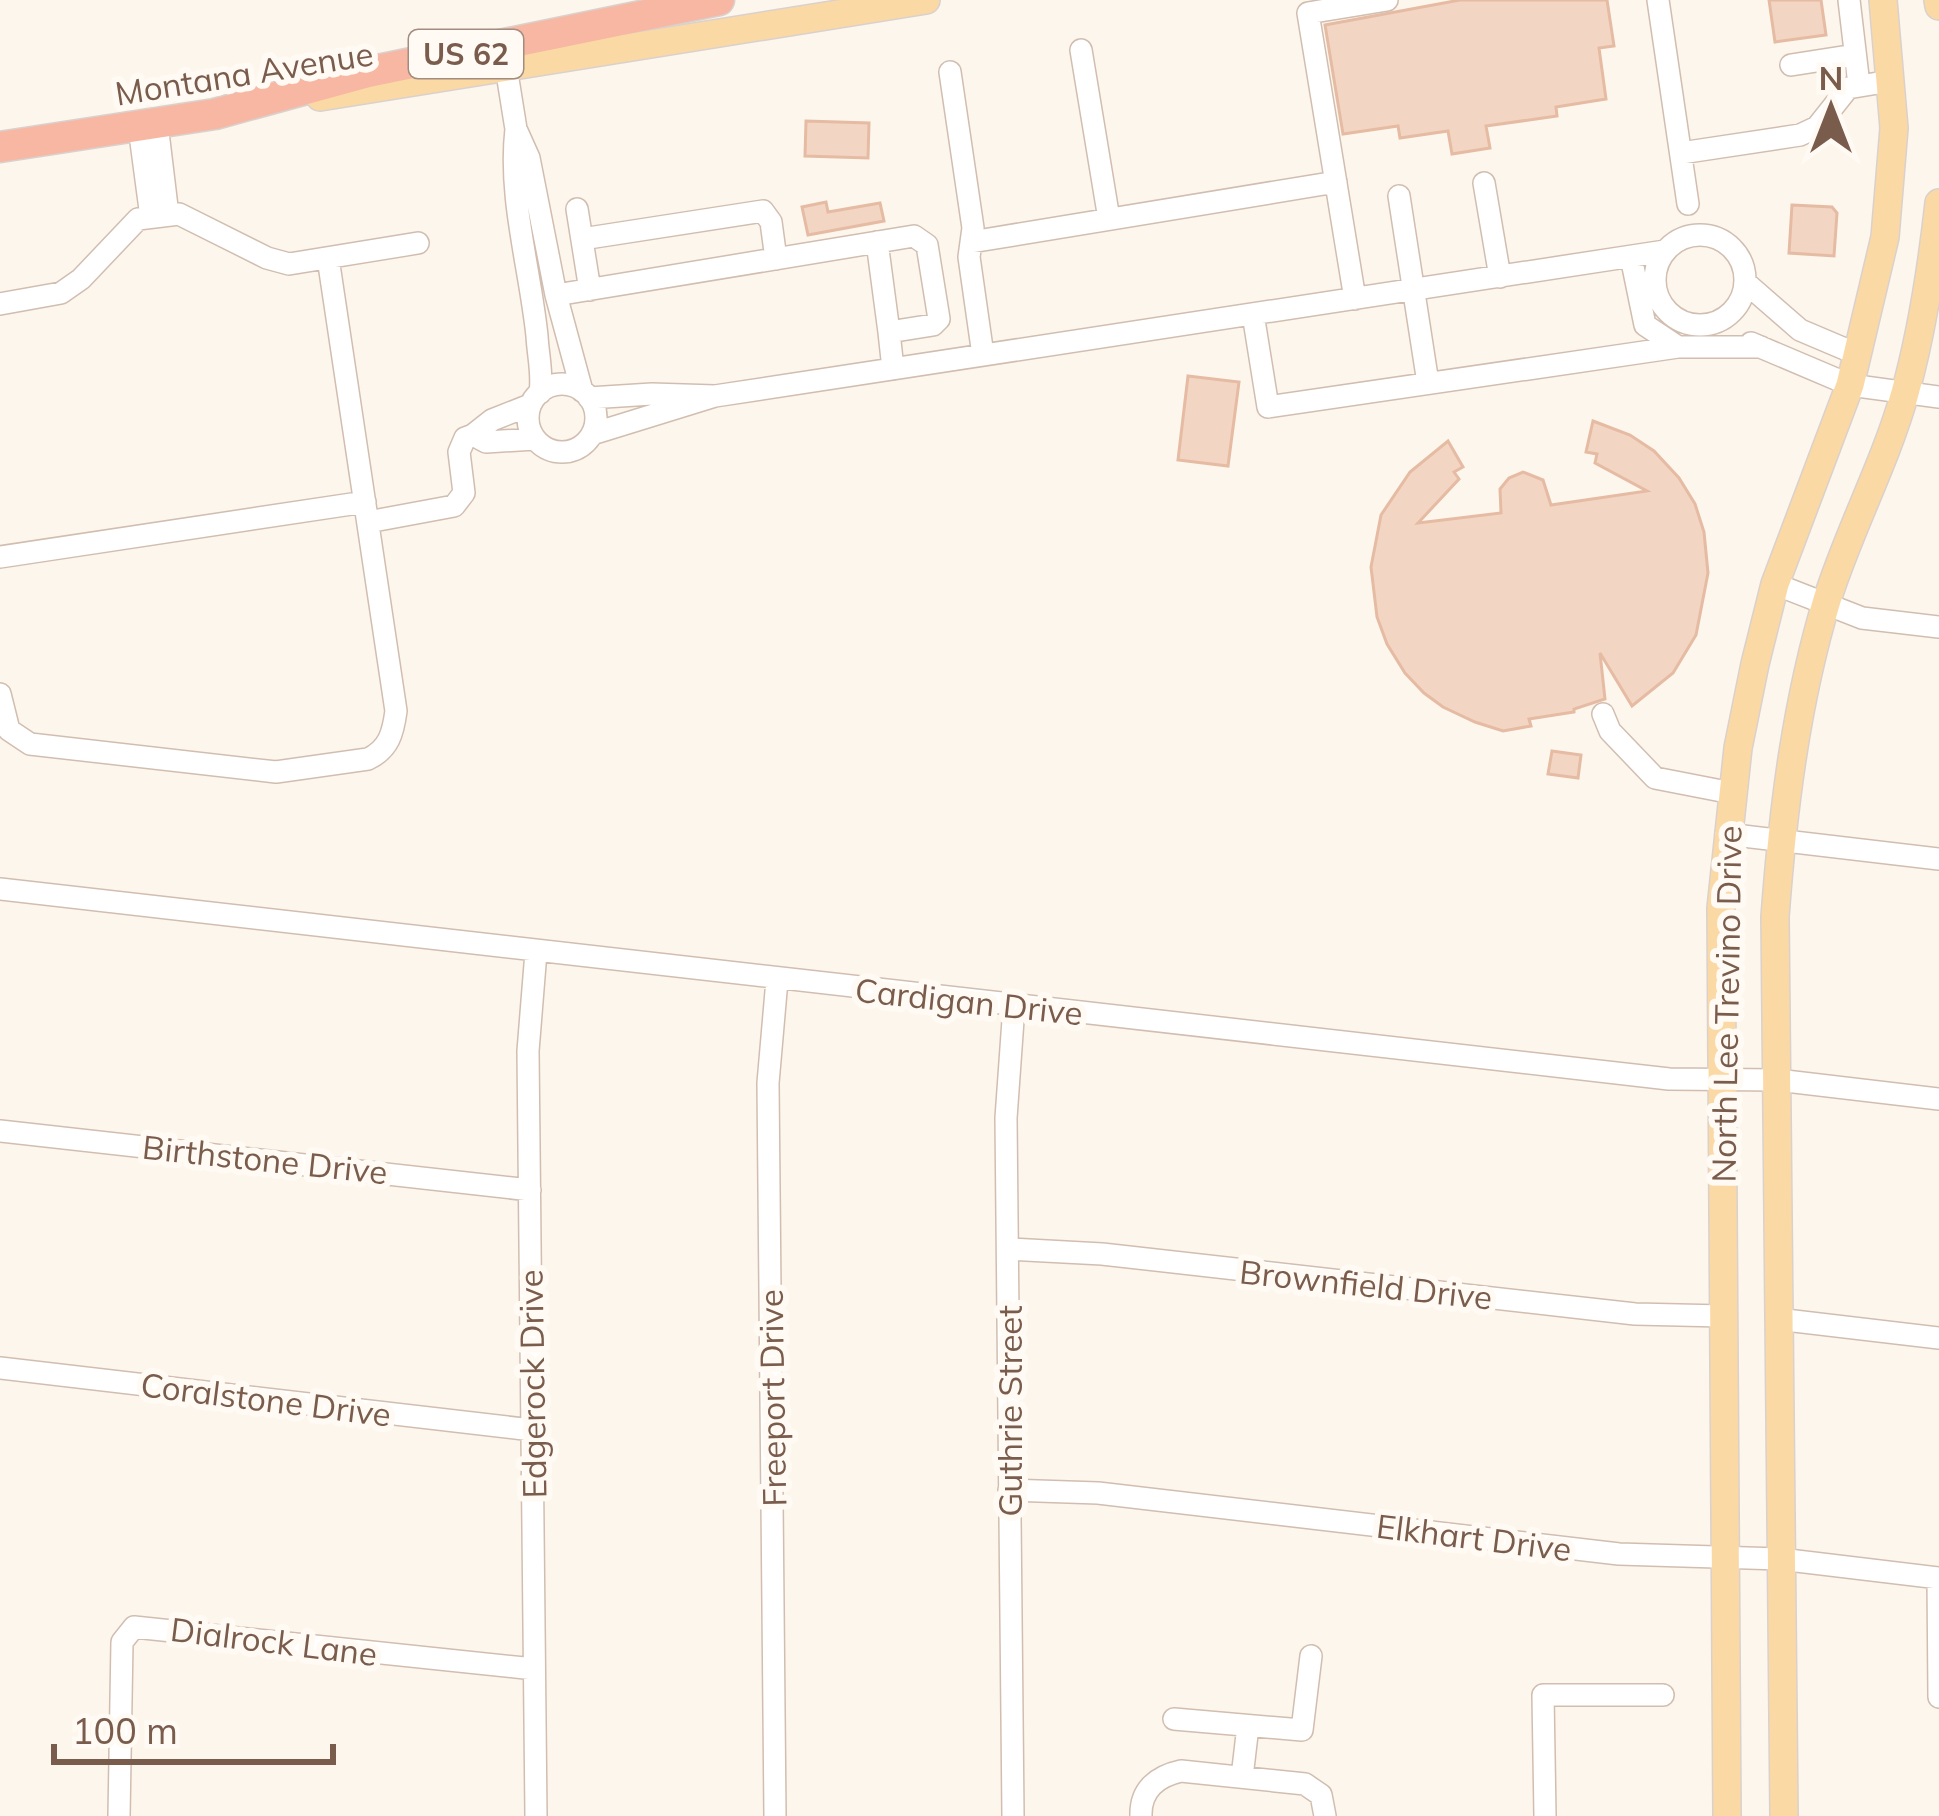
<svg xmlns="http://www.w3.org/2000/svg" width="1939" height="1816" viewBox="0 0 1939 1816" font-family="Mulish,sans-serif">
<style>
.building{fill:#f3d5c3;stroke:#e6bba3;stroke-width:3}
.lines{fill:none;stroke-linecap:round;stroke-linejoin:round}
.minor-casing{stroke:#d1beb0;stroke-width:24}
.major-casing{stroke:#dad1cd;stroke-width:30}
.highway-casing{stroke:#dad1cd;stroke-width:33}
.minor{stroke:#fff;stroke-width:21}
.major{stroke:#fbd9a5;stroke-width:27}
.highway{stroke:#f7b7a3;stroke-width:30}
.labels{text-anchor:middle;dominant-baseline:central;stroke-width:12;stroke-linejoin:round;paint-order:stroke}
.shield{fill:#fffaf3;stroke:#a28b7f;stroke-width:3}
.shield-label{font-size:30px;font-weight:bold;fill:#7a5c4d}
.street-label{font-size:33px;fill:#7a5c4d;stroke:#fffaf3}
</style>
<rect width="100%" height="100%" fill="#fdf6ec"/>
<path class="building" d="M1460,0H1607L1614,46L1599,48L1606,99L1556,107L1557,116L1486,126L1490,148L1452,154L1448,131L1400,138L1398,126L1343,134L1325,25Z
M1769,0H1821L1826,35L1775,42Z
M806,121L869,123L868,158L805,156Z
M826,202L828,212L880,203L884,221L808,235L802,207Z
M1792,205L1832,207L1837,213L1834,256L1789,253Z
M1188,376L1239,382L1228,466L1178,460Z
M1593,421L1630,435L1654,451L1679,478L1695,504L1704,532L1708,573L1696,635L1673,673L1632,706L1600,653L1605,699L1574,709V712L1529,719L1531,726L1503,731L1475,722L1443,707L1424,693L1405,673L1387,644L1377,617L1371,567L1381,515L1410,472L1448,441L1463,467L1454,472L1459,479L1418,523L1501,513L1500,489L1509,478L1523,472L1543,480L1551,505L1647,491L1595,463L1597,454L1586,452Z
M1552,751L1581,755L1578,778L1548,774Z"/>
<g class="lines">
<g class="minor-casing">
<path id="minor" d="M1658,0L1688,204
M1849,0L1859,85
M1081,50L1109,219
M1791,65L1855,55
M506,67L516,129
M950,72L973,228L969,257L983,355
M157,124L168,215
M139,127L151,217
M1681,153L1800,135L1817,127L1848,88L1890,81
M1484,183L1500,277
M1399,196L1428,383
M577,209L590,290
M1655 280a45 45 0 1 1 90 0a45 45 0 1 1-90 0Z
M582,239L763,211L771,222L776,259
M877,242L889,332
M971,242L1336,182
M1631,257L1645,325L1678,347
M1746,283L1800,330L1859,355
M556,295L914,236L927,245L939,319L933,325L889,332L893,369
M1355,299L1308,13L1387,0
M0,304L61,293L81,279L138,219L179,214L267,258L289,264L418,243
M1253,314L1268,407L1678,347H1761
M1751,343L1850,385L1939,397
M528 418a34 34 0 1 1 68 0a34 34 0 1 1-68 0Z
M540,393C543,375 538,355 537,336C530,268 508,197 516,129L529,158L556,295L582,391
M715,396L1665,251
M589,398L652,394L715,396L592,434
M530,405L492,420L473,435L486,442L535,439
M368,522L454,506L464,493L459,452L465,438L473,435
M0,557L365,502
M1775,584L1862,618L1939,627
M0,694L9,730L30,744L276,772L368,759C389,749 393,733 396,711L328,258
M1603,714L1610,731L1655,778L1732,793
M1726,834L1939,859
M0,889L1669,1079L1777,1080L1939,1099
M536,952L528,1051L536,1816
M0,1131L530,1190
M1009,1249L1102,1254L1635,1314L1723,1316
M1777,1319L1939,1338
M0,1368L532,1430
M1009,1490L1098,1493L1619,1554L1780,1559L1939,1578
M1938,1578L1939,1697
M1174,1719L1302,1730L1311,1656
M1242,1777L1248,1726
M119,1816L122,1642L134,1627L534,1669
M775,1816L768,1083L777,980
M1013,1816L1006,1118L1014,1006
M1141,1816C1140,1789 1158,1776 1181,1771L1305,1784L1321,1795L1325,1816
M1545,1816L1543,1695H1663"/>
</g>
<g class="major-casing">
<path id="major" d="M1938,0L1939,6
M320,97L926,0
M1727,1816L1721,908L1738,748L1755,664L1775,584L1850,385L1885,237L1894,128L1883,0
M1784,1816L1775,917C1783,809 1796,703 1827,600C1849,530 1885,464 1905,393C1922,332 1932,266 1939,203"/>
</g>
<g class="highway-casing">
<path id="highway" d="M0,147L215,114L368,72L719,0"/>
</g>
<use href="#minor" class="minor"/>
<use href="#major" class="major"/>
<use href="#highway" class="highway"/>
</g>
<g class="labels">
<rect class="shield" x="409" y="30" width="114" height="48" rx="9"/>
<g class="shield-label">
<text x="466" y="54">US 62</text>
</g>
<g class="street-label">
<text transform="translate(244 73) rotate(-9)">Montana Avenue</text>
<text transform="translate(969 1001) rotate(6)">Cardigan Drive</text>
<text transform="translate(1726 1004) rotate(-89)">North Lee Trevino Drive</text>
<text transform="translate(265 1159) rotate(6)">Birthstone Drive</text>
<text transform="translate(1366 1284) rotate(6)">Brownfield Drive</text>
<text transform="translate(532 1384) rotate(-91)">Edgerock Drive</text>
<text transform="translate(772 1398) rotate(-91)">Freeport Drive</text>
<text transform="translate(266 1399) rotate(7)">Coralstone Drive</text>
<text transform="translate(1009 1411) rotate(-90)">Guthrie Street</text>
<text transform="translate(1474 1537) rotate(7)">Elkhart Drive</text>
<text transform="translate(274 1641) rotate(7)">Dialrock Lane</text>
</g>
</g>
<g transform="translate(1831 108)" stroke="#fffaf3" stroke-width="9" paint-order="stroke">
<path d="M0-9L21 45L0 30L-21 45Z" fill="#7a5c4d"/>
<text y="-18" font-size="33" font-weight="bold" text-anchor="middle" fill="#7a5c4d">N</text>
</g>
<path d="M54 1744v18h279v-18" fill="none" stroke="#7a5c4d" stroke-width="6"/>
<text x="72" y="1744" font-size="36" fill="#7a5c4d" stroke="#fffaf3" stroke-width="9" paint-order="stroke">100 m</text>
</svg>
